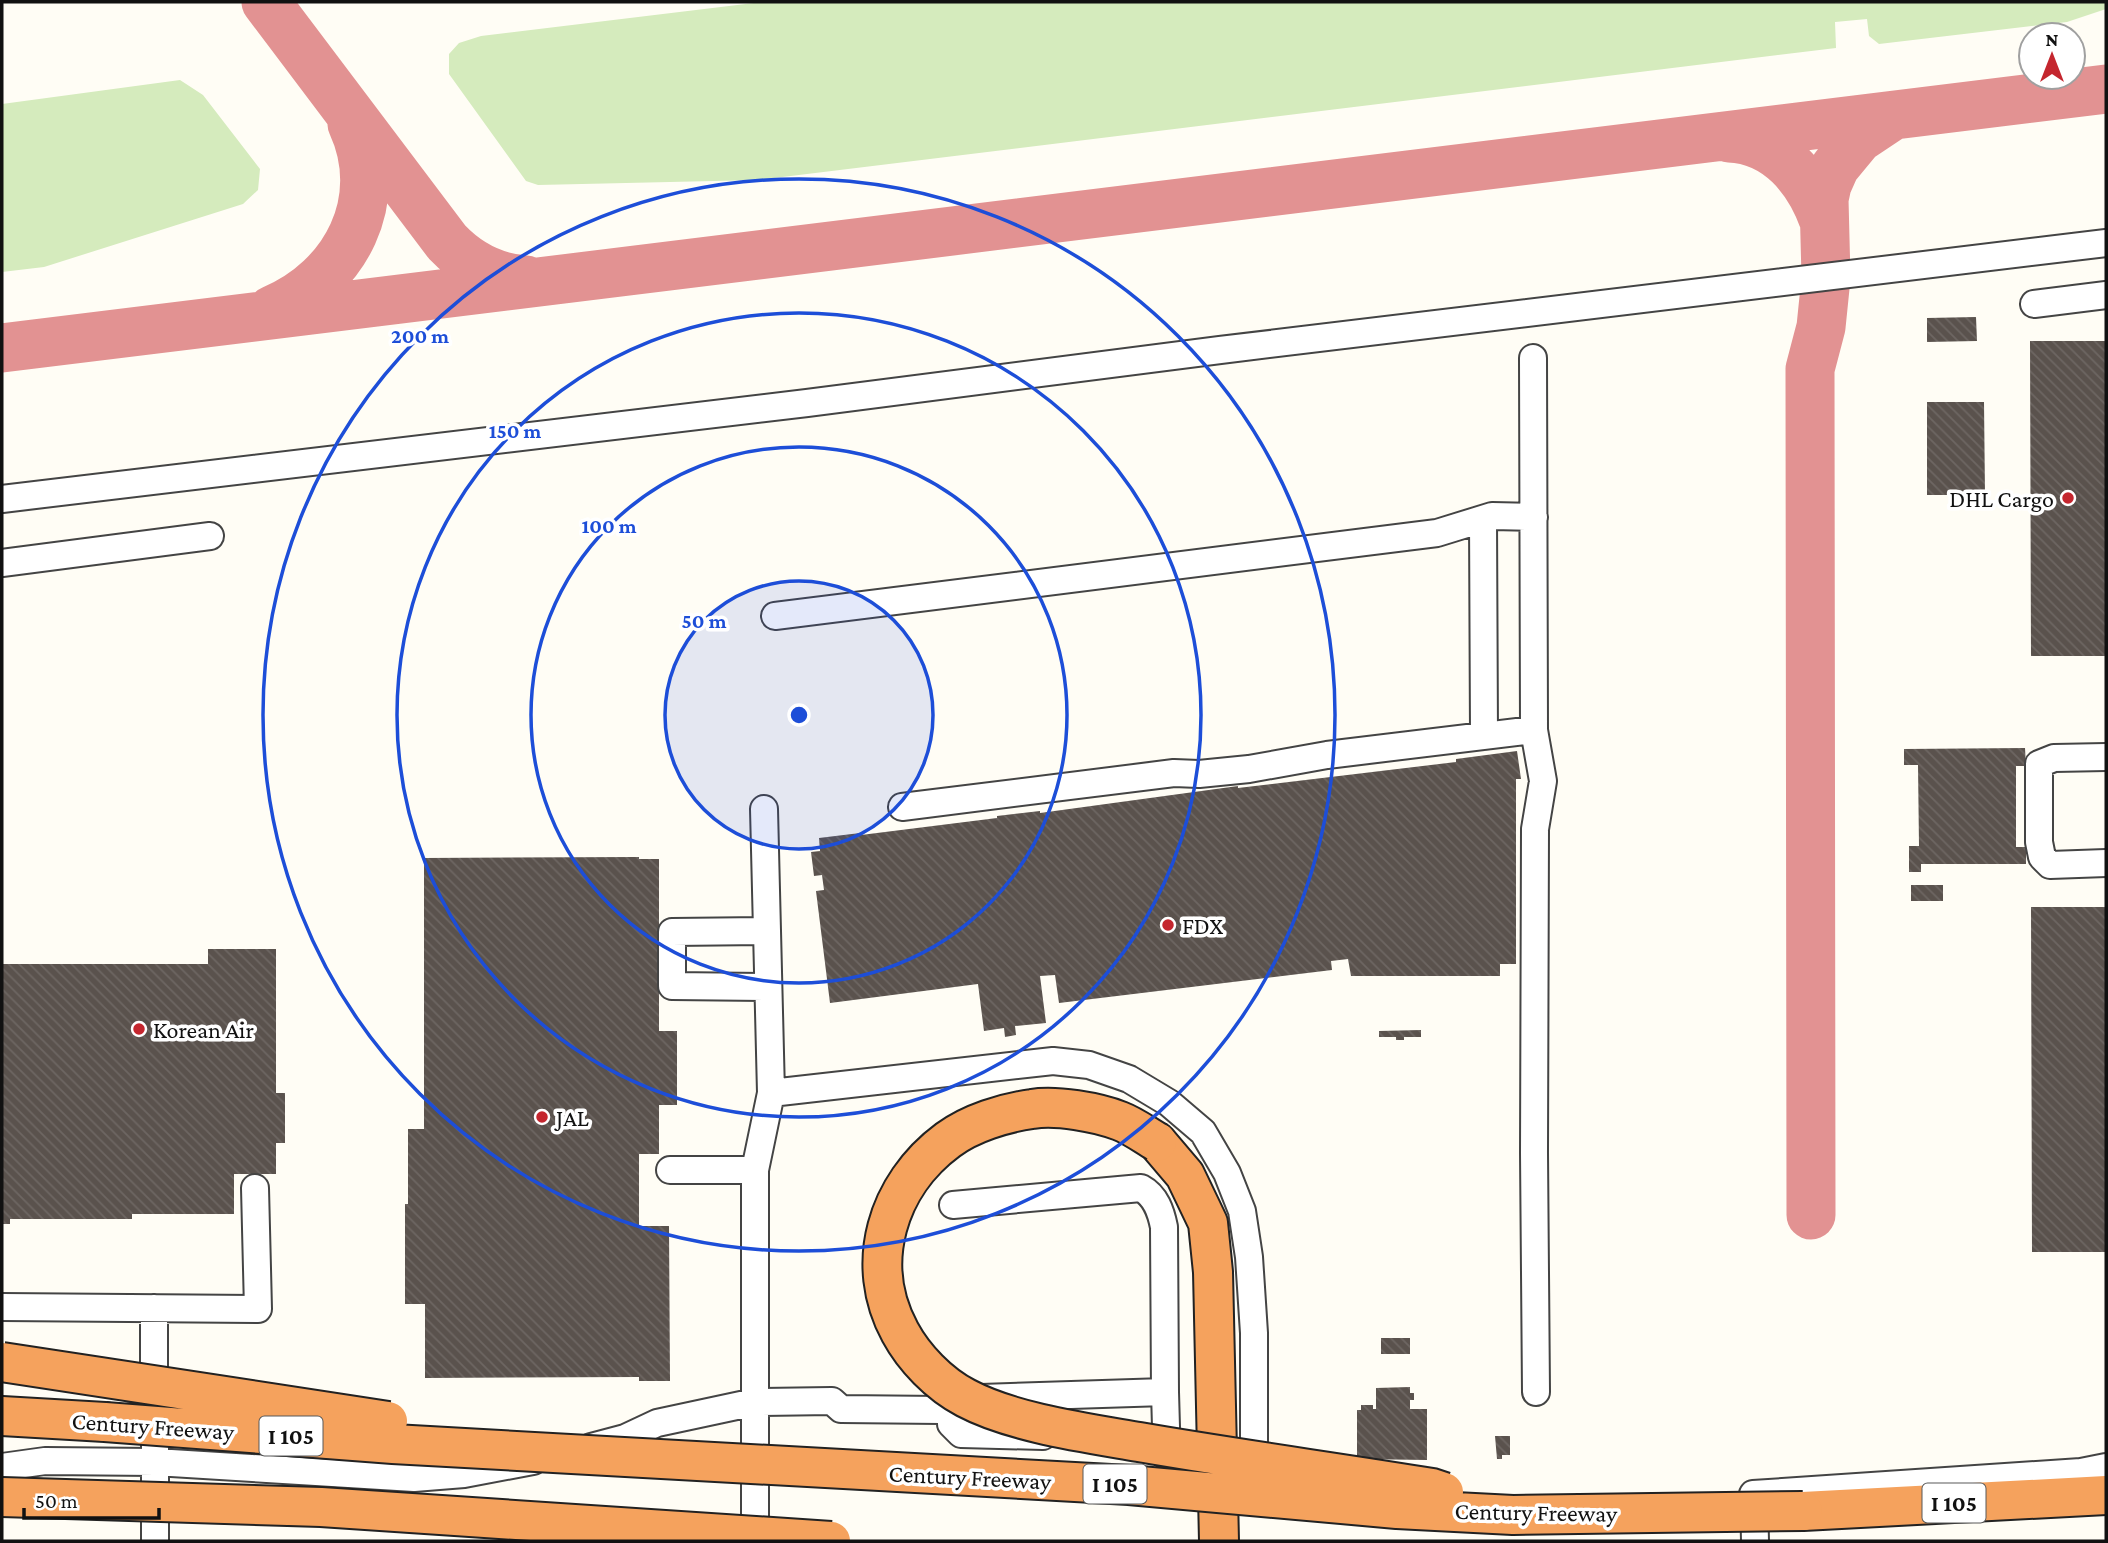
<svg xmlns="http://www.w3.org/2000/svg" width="2108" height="1543" viewBox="0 0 2108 1543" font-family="'Crimson Pro',serif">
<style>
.grass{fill:#d5ebbd}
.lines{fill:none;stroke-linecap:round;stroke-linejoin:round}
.taxiway{stroke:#e29292;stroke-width:49}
.building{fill:url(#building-back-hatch)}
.minor-casing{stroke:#444;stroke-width:30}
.highway-casing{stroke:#222;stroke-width:42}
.minor{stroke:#fff;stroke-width:26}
.highway{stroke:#f5a25d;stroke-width:38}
.highway-bridge-casing{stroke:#222;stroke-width:42;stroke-linecap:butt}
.highway-bridge{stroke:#f5a25d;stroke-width:38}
.ring{fill:none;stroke:#1d4ed8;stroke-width:3.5}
.poi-dot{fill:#c4262e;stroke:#fff;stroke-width:2.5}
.labels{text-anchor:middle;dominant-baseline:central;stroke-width:7;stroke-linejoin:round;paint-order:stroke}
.shield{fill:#fff;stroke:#585858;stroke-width:2}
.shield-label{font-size:23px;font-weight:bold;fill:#111}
.poi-label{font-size:24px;fill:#111;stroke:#fff;text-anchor:start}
.street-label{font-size:24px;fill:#111;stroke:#fff}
.centre{fill:#1d4ed8;stroke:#fff;stroke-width:3.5}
.ring-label{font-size:21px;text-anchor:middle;font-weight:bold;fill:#1d4ed8;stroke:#fff;stroke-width:7;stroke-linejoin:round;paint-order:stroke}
</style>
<defs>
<pattern id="building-back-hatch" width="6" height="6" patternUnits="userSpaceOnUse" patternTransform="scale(1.75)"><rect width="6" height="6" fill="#5a524d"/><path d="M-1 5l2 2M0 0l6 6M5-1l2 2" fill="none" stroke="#6d6662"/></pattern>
</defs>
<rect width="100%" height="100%" fill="#fffdf5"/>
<path class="grass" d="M762,2H2106V9L2067,22L1879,44L1869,36L1867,19L1835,22L1836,48L758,180L538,185L526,181L449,74V54L459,43L481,36Z
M180,80L203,95L260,169L258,190L243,204L44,267L2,272V104Z"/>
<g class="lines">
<path class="taxiway" d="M266,2L447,242C468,264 494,278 526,280
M1729,138C1778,140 1809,179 1824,221
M272,310C346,279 387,200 352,124
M2,348L2106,89
M1811,1215L1810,369L1821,327L1826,278L1824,199L1827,185L1835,167L1859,138L1892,116"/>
</g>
<path class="building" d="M1976,317L1977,341L1927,342V318Z
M2030,341H2106V656H2031Z
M1927,402H1984L1985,495H1927Z
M2025,748L2026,766H2016V847H2026V864H1921V872H1909V846H1919L1918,765H1904V749Z
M1517,751L1521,779H1516V964H1500V976H1351L1348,959L1331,961L1332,970L1059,1003L1055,975L1040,976L1046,1023L1015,1026L1016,1035L1005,1037L1004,1028L984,1031L978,984L830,1003L816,891L824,890L822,875L814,876L811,852L820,851L819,838L860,833L861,835L997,818V816L1040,811V813L1238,786V788L1456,762V759Z
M639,857V859H659V1031H677V1105H659V1154H639V1226H669L670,1381H639V1377L425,1378V1304H405V1204H408V1129H424V858Z
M1911,885H1943V901H1911Z
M2031,907H2106V1252H2032Z
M208,949H276V1093H285V1143H276V1174H234V1214H132V1219H10V1224H2V964H208Z
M1421,1030V1037H1404V1040H1396V1037H1379V1031Z
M1381,1338H1410V1354H1381Z
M1410,1387V1393H1414V1400H1410V1409H1427V1460L1357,1459V1410H1361V1405H1373V1409H1376V1388Z
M1495,1436H1510V1455H1502V1459H1497Z"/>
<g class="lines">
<g class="minor-casing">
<path id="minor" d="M2034,304L2106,295
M2,499L807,403L1220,350L2106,243
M1483,519L1484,736
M2,563L210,536
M775,616L1437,533L1492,516L1534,517
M1534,730L1543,781L1535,829L1534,1153L1536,1392
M2106,757L2054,758L2039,764V842L2042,857L2050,865L2106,863
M902,807L1174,773L1199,774L1249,769L1327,755L1534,730L1533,358
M767,931L672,932V986L768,987
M771,1093L1053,1061L1089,1065L1129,1079L1169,1103L1203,1132L1227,1173L1242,1211L1249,1257L1254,1333V1445L1263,1469L1267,1471
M670,1170H755
M953,1205L1141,1188C1156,1196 1161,1212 1164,1227L1165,1392L981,1398
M2,1307L258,1309L255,1188
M154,1308V1400
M952,1399L951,1424L961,1434L1043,1436
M1138,1438L1161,1439L1166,1427L1165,1392
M155,1445V1541
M591,1447L625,1438L657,1423L755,1402L832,1401L841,1409L941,1410L952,1399
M2,1467L45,1461L155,1462L414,1478L464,1474L533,1461
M1753,1494L2081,1472L2106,1467
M1754,1496L1755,1541
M755,1541V1170L771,1093L764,809"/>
</g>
<g class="highway-casing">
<path id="highway" d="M1157,1142L1185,1175L1208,1223L1213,1272L1219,1541
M2,1416L105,1422
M1803,1511L2106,1495"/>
</g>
<use href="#minor" class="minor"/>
<use href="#highway" class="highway"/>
<g class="highway-bridge-casing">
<path id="highway-bridge" d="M1157,1142C1145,1135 1133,1126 1120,1121C1097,1112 1056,1105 1032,1109C1004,1113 971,1123 948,1140C887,1185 863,1264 900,1332C914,1358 939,1384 966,1398C1013,1423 1087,1433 1139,1442C1237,1459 1334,1472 1432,1488L1444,1492
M2,1362L388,1421
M105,1422L393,1444L1129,1485L1397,1509L1513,1515L1803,1511
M2,1497L321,1507L831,1541"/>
</g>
<use href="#highway-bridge" class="highway-bridge"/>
</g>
<circle cx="799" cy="715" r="134" fill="#1d4ed8" fill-opacity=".12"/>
<g class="ring">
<circle cx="799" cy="715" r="134"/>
<circle cx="799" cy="715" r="268"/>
<circle cx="799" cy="715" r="402"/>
<circle cx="799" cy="715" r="536"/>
</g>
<g class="poi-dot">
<circle cx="2068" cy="498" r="7"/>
<circle cx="1168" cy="925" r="7"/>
<circle cx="139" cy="1029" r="7"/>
<circle cx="542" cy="1117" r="7"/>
</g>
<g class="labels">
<g class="shield">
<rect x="259.5" y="1416.5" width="63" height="39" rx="5"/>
<rect x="1083.5" y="1464.5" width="63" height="39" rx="5"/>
<rect x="1922.5" y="1483.5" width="63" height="39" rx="5"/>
</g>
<g class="shield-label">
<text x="291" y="1436">I 105</text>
<text x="1115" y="1484">I 105</text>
<text x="1954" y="1503">I 105</text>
</g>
<g class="poi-label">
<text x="2054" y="498" text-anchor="end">DHL Cargo</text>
<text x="1182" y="925">FDX</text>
<text x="153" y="1029">Korean Air</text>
<text x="556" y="1117">JAL</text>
</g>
<g class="street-label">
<text transform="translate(153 1426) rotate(4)">Century Freeway</text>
<text transform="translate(970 1477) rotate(3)">Century Freeway</text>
<text transform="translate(1536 1512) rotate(1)">Century Freeway</text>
</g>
</g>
<circle cx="799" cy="715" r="10" class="centre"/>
<g class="ring-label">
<text x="420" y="343">200 m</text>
<text x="515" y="438">150 m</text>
<text x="609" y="533">100 m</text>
<text x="704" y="628">50 m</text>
</g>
<rect width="2108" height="1543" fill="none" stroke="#111111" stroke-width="7"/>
<g transform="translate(2052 56)"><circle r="33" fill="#ffffff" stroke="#a0a0a0" stroke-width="2"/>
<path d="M0-5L12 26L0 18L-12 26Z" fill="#c4262e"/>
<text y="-10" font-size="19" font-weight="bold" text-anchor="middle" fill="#111111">N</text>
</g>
<path d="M24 1508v10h135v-10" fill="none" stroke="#111111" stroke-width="3.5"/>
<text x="35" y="1508" font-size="21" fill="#111111" stroke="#ffffff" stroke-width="5" paint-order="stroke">50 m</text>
</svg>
